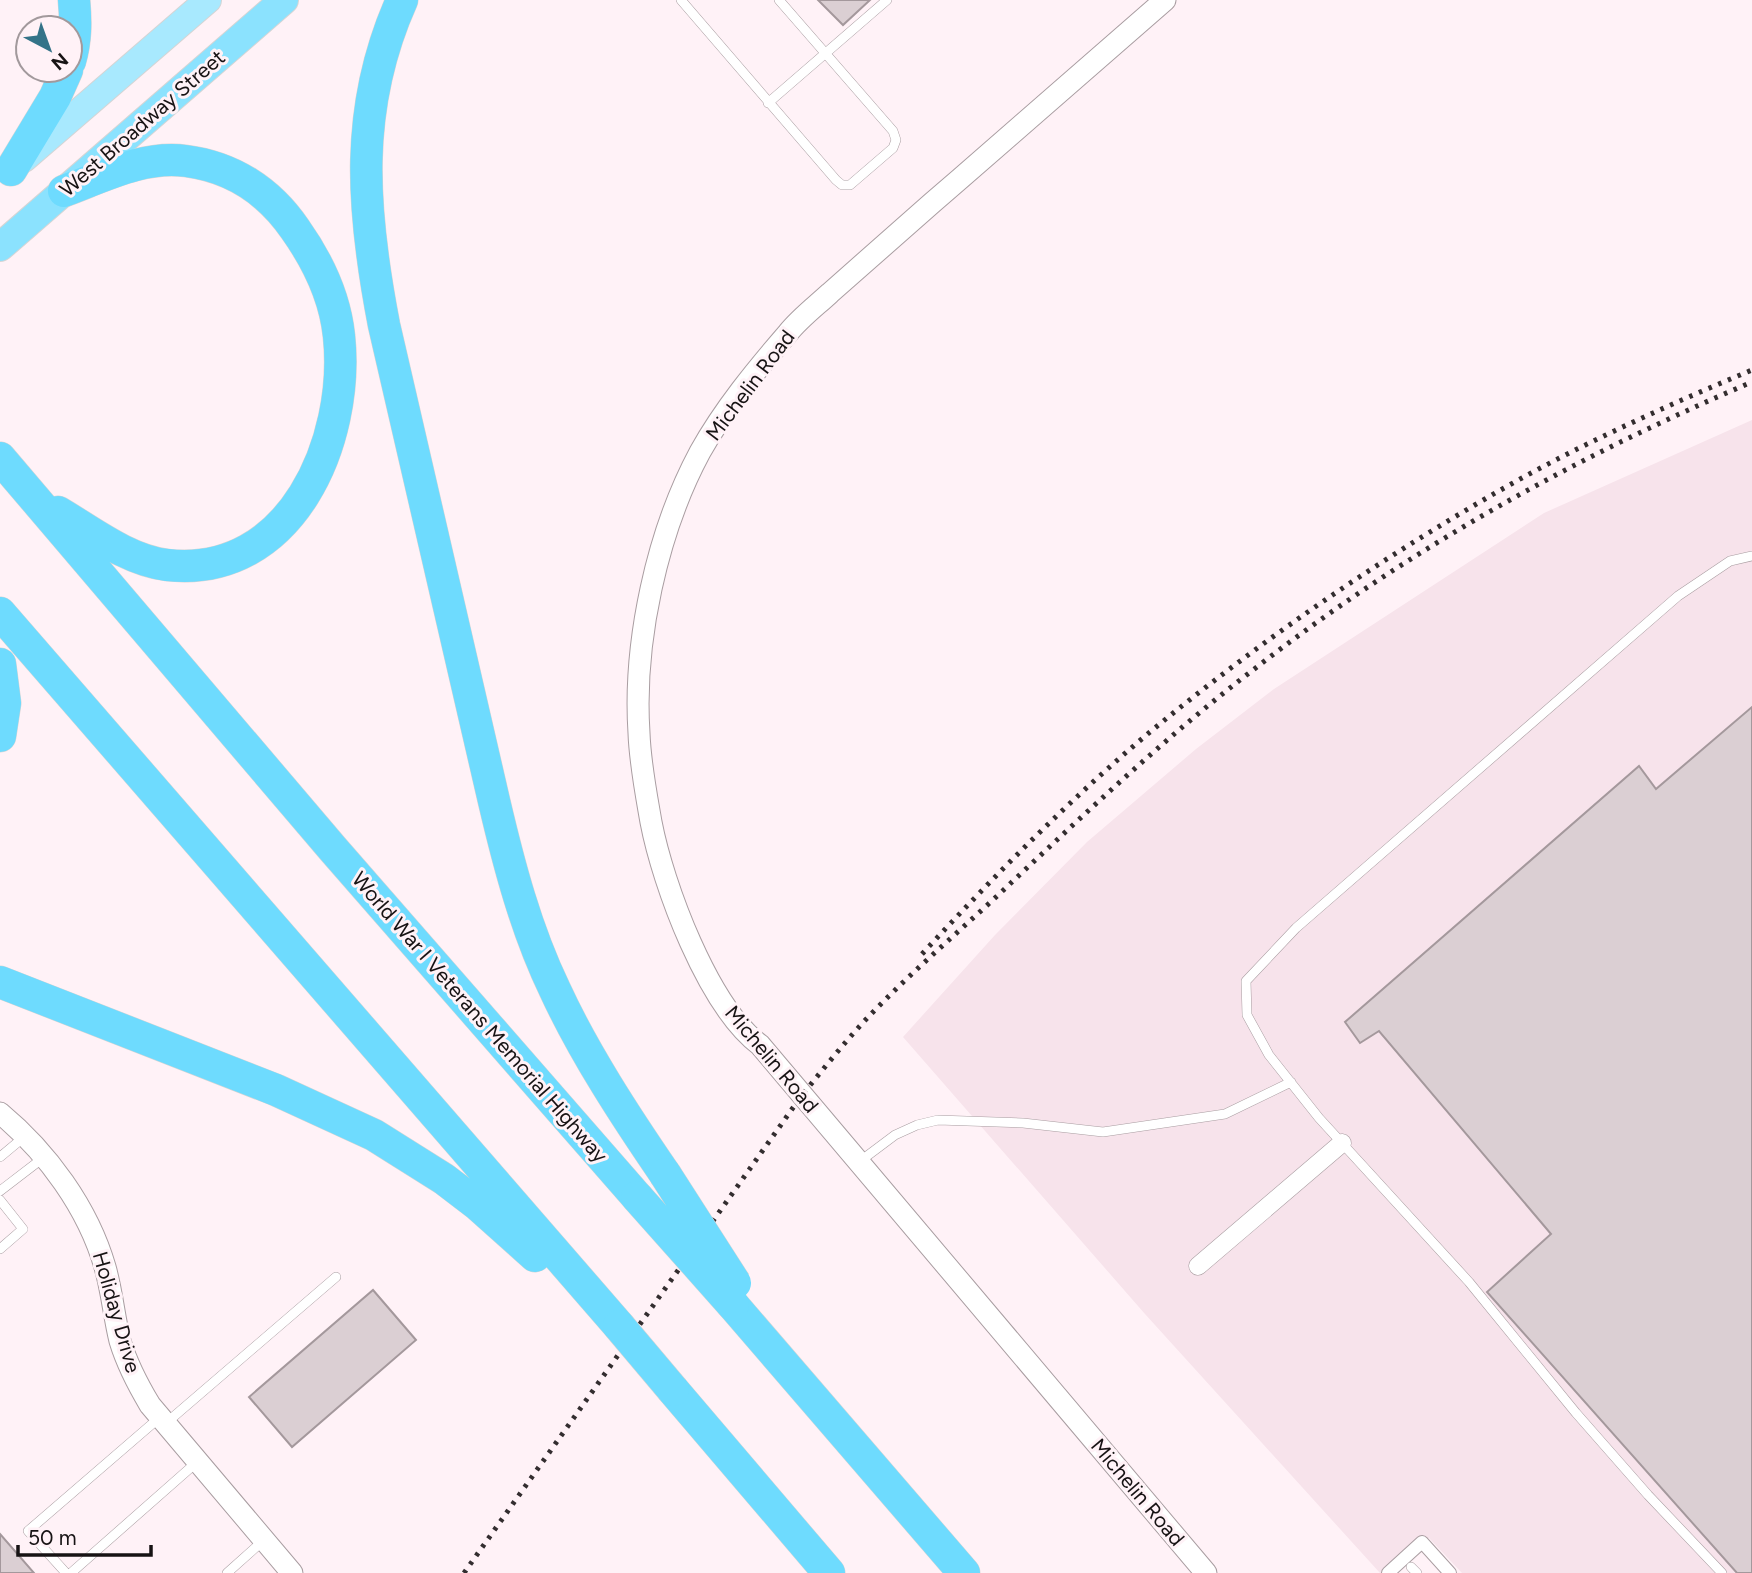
<svg xmlns="http://www.w3.org/2000/svg" width="1752" height="1573" viewBox="0 0 1752 1573" font-family="Figtree,sans-serif">
<style>
.built{fill:#f7e3eb}
.building{fill:#dbcfd3;stroke:#a4989c;stroke-width:2}
.lines{fill:none;stroke-linecap:round;stroke-linejoin:round}
.service-casing{stroke:#a99da1;stroke-width:10}
.pedestrian-casing{stroke:#a99da1;stroke-width:14}
.minor-casing{stroke:#a99da1;stroke-width:19}
.tertiary-casing{stroke:#a99da1;stroke-width:23}
.primary-casing{stroke:#d5d5d5;stroke-width:28}
.trunk-casing{stroke:#d5d5d5;stroke-width:30}
.motorway-casing{stroke:#d5d5d5;stroke-width:33}
.service{stroke:#fff;stroke-width:9}
.pedestrian{stroke:#fff;stroke-width:12}
.minor{stroke:#fff;stroke-width:18}
.tertiary{stroke:#fff;stroke-width:21}
.primary{stroke:#a8e9fe;stroke-width:26}
.trunk{stroke:#8be2fe;stroke-width:28}
.motorway{stroke:#6edbfe;stroke-width:32}
.rail{stroke:#332d2f;stroke-width:5;stroke-dasharray:3.5 7;stroke-linecap:butt}
.motorway-bridge-casing{stroke:#d5d5d5;stroke-width:33;stroke-linecap:butt}
.motorway-bridge{stroke:#6edbfe;stroke-width:32}
.labels{text-anchor:middle;dominant-baseline:central;stroke-width:6;stroke-linejoin:round;paint-order:stroke}
.street-label{font-size:21px;fill:#171314;stroke:#fff2f7}
</style>
<rect width="100%" height="100%" fill="#fff2f7"/>
<path class="built" d="M1752,420V1573H1462L1429,1538L1394,1573H1380L1145,1314L903,1037L995,935L1087,842L1196,749L1274,689L1544,513Z"/>
<path class="building" d="M818,0H870L843,25Z
M1752,707V1573H1737L1487,1292L1551,1234L1379,1031L1360,1043L1345,1022L1639,766L1656,789Z
M373,1290L416,1340L292,1447L249,1397Z
M0,1534L34,1573H0Z"/>
<g class="lines">
<g class="service-casing">
<path id="service" d="M681,0L836,180L842,185H850L893,148L896,140L893,131L779,0
M768,103L887,0
M0,1157L24,1137
M859,1162L895,1135L917,1125L938,1120L1023,1123L1103,1132L1225,1114L1291,1082
M0,1191L43,1158
M0,1200L23,1229L0,1249
M165,1424L336,1277
M1411,1567L1417,1573
M66,1573L28,1531L159,1418
M71,1573L197,1462
M227,1573L264,1540
M1722,1573L1648,1495L1576,1413L1469,1282L1319,1118L1269,1055L1247,1015L1246,981L1296,928L1678,596L1730,561L1752,556"/>
</g>
<g class="pedestrian-casing">
<path id="pedestrian" d="M1388,1573L1422,1542L1450,1573"/>
</g>
<g class="minor-casing">
<path id="minor" d="M1198,1266L1342,1143"/>
</g>
<g class="tertiary-casing">
<path id="tertiary" d="M1165,0C1087,68 1010,136 932,203C898,233 864,263 830,293C816,306 800,318 788,333C756,370 724,409 700,452C657,532 633,642 639,733C640,763 646,793 651,822C663,885 708,1006 760,1045L1206,1573
M0,1113C47,1152 88,1208 105,1267C112,1291 114,1317 120,1341C127,1364 138,1385 150,1405L292,1573"/>
</g>
<g class="primary-casing">
<path id="primary" d="M24,159L208,0"/>
</g>
<g class="trunk-casing">
<path id="trunk" d="M0,247L284,0"/>
</g>
<g class="motorway-casing">
<path id="motorway" d="M402,0C353,109 362,211 384,325L494,801C509,865 526,930 555,990C584,1053 626,1117 665,1174
M70,61C76,40 76,22 74,0
M11,170L55,97L67,70
M0,458L333,849L637,1197
M58,512C92,532 127,560 167,565C292,579 350,440 339,336C335,297 317,260 295,229C269,191 232,167 186,161C144,155 102,177 64,191
M0,613L619,1326
M0,664L5,703L0,736
M0,982L276,1090L374,1135L444,1179L478,1205L535,1256
M733,1305L964,1573
M673,1390L829,1573"/>
</g>
<use href="#service" class="service"/>
<use href="#pedestrian" class="pedestrian"/>
<use href="#minor" class="minor"/>
<use href="#tertiary" class="tertiary"/>
<use href="#primary" class="primary"/>
<use href="#trunk" class="trunk"/>
<use href="#motorway" class="motorway"/>
<path class="rail" d="M922,954C994,876 1069,800 1150,732C1255,645 1368,567 1485,499C1570,449 1661,408 1752,370
M464,1573L802,1095C826,1066 850,1035 877,1008C920,964 968,924 1013,881C1091,808 1168,735 1253,670C1407,550 1573,458 1752,382"/>
<g class="motorway-bridge-casing">
<path id="motorway-bridge" d="M665,1174L735,1283
M637,1197L733,1305
M619,1326L673,1390"/>
</g>
<use href="#motorway-bridge" class="motorway-bridge"/>
</g>
<g class="labels">
<g class="street-label">
<text transform="translate(142 123) rotate(-41)">West Broadway Street</text>
<text transform="translate(750 385) rotate(-53)">Michelin Road</text>
<text transform="translate(480 1017) rotate(49)">World War I Veterans Memorial Highway</text>
<text transform="translate(772 1059) rotate(50)">Michelin Road</text>
<text transform="translate(117 1312) rotate(74)">Holiday Drive</text>
<text transform="translate(1138 1492) rotate(50)">Michelin Road</text>
</g>
</g>
<g transform="translate(49 49) rotate(139)"><circle r="33" fill="#fff2f7" stroke="#a2999c" stroke-width="2"/>
<path d="M0-5L12 26L0 18L-12 26Z" fill="#347388"/>
<text y="-10" font-size="19" font-weight="bold" text-anchor="middle" fill="#171314">N</text>
</g>
<path d="M18 1545v10h133v-10" fill="none" stroke="#171314" stroke-width="3.5"/>
<text x="28" y="1545" font-size="21" fill="#171314" stroke="#fff2f7" stroke-width="5" paint-order="stroke">50 m</text>
</svg>
